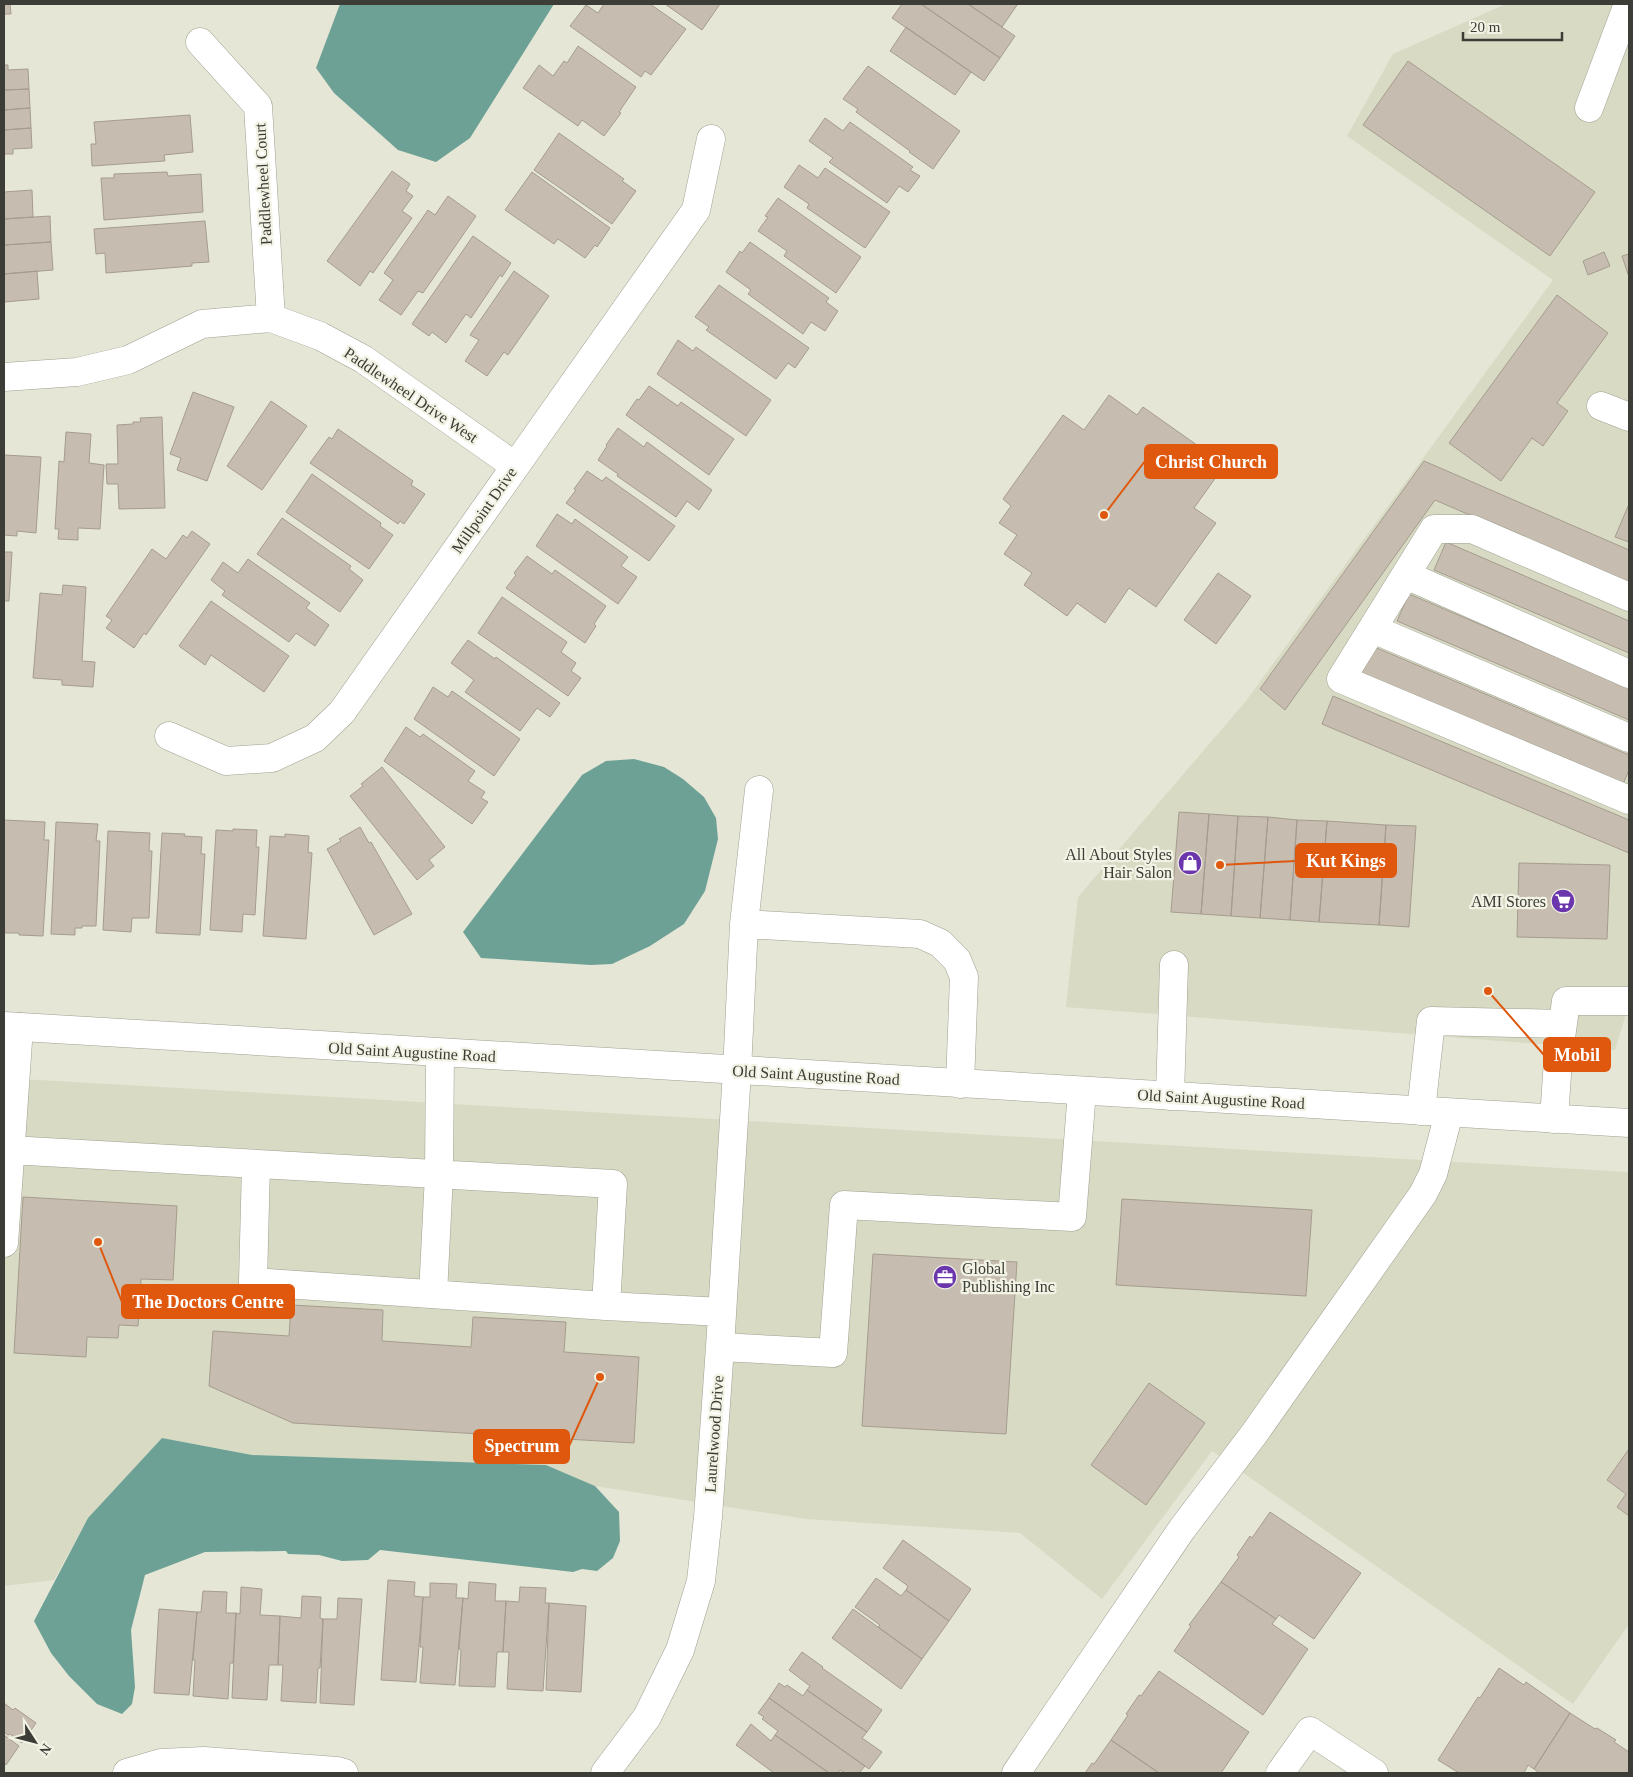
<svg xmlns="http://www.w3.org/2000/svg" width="1633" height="1777" viewBox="0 0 1633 1777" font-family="'Times New Roman',serif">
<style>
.built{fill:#d8dac3}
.water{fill:#6ea196}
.building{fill:#c6bdb0;stroke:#a59c8f}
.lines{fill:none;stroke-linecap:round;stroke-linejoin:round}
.minor-casing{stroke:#9fa091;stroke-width:29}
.major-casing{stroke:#9fa091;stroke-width:29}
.minor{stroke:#fff;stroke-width:28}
.major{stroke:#fff;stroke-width:28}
.labels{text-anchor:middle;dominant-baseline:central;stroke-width:4.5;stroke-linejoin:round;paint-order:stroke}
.street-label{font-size:16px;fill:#3d3d37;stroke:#f2f3e4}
.poi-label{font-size:16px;fill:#3d3d37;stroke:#f2f3e4;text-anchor:end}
.leader{fill:none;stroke:#df580e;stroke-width:2}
.callout-dot{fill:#df580e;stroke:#f2f3e4;stroke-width:2}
.callout{fill:#df580e;stroke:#df580e;stroke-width:2}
.callout-label{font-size:18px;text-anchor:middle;font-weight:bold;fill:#fff}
</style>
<rect width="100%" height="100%" fill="#e5e6d6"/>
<path class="built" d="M1506,4H1629V1004L1615,1050L1066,1007L1078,897L1246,701L1553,280L1347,136L1393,54Z
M4,1078L1629,1172V1624L1573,1704L1212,1451L1102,1599L1020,1533L806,1519L595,1486L546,1465L252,1455L162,1438L88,1518L54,1580L4,1586Z"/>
<path class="water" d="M340,4H554L470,138L436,162L398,150L334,93L316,68Z
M634,759L664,767L683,779L704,797L716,818L718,839L705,891L684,924L650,946L612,964L591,965L481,958L463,932L582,775L606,761Z
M162,1438L252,1455L546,1465L595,1486L619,1512L620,1541L613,1558L597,1571L582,1569L573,1572L380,1550L368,1560L342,1561L319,1555L288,1554L286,1551L205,1552L145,1575L131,1630L135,1687L132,1704L122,1714L97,1704L69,1676L51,1653L34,1621L88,1518Z"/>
<path class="building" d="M4,4H10L11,14H4Z
M604,4H650L686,29L651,75L645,71L641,77L570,26L586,5L598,13Z
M665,4H720L702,30Z
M902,4H921L1000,58L984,81L892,18Z
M921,4H968L1015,36L1000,58Z
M968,4H1015L1017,5L1002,27Z
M906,27L971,72L955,95L890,51Z
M578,46L636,87L619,112L621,113L604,136L582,120L578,126L523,88L539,65L553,76L564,61L567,63Z
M1408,61L1595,192L1550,256L1363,125Z
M4,65H8V70L28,69L29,89L4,90Z
M868,66L960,131L933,169L909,152L910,151L856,112L858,109L843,99Z
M29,89L30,108L4,110V90Z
M30,108L31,128L4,130V110Z
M190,115L193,152L164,155L165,161L92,166L91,144H96L94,122Z
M825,118L843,131L850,122L913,167L910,170L920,176L908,192L899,186L887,203L829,162L833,158L809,141Z
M31,128L32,148L13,149V154H4V130Z
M559,133L624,179L622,181L636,191L612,224L534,170Z
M799,165L818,178L825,168L890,212L865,248L807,208L809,204L784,187Z
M392,171L410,184L406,191L413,196L402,211L412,218L373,273L370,271L360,286L327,261Z
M167,172L168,176L201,174L203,212L104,220L101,178H114V174Z
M532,172L610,228L597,247L595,245L585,258L558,239L554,244L505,210Z
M32,190L33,217L4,219V192Z
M448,196L476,216L423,293L418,291L401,315L379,300L393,280L384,273L428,210L435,215Z
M778,198L861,257L836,293L784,256L787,251L758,231L768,217L765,216Z
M50,216L51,242L4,245V219Z
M205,221L209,262L192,263V266L106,273L105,253L96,254L94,229Z
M473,236L511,263L502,277L500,275L471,318L466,314L446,343L432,332L429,336L412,324Z
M51,242L53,270L4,274V245Z
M750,242L829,298L826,302L838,311L825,331L811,322L803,334L748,294L751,290L726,272L740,251L742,253Z
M1604,252L1610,266L1588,275L1583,261Z
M1629,254V277L1622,256Z
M37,271L39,299L4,302V274Z
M514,271L549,296L508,355L504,352L487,376L465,361L479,340L470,335Z
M719,285L809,348L795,368L788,363L776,379L706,330L709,327L695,317Z
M1557,295L1608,333L1557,403L1568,411L1543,446L1532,438L1501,481L1449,443Z
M678,340L693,351L696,347L771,400L746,436L657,374Z
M649,386L678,406L681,402L734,439L709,475L626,415L637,399L639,400Z
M193,392L234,407L207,481L177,470L181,458L170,454Z
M1109,395L1137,415L1143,407L1204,450L1198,458L1219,473L1194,508L1216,523L1156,607L1129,588L1105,623L1077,603L1067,616L1024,585L1032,573L1004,554L1017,535L999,523L1011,506L1003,499L1063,415L1084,430Z
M271,401L307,426L262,490L227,466Z
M162,417L165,508L119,509L118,484H107L106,464H118L117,425L133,424V422H141L140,418Z
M618,428L644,447L647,442L712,490L699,510L687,501L676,517L617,476L618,474L598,460L607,446L606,445Z
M338,429L413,481L411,485L425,494L404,524L400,521L398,524L310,463L329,437L332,439Z
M66,432L91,434L89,463L104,465L100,529L78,528V540L58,539L59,529H55L59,461L64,462Z
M4,455L41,457L36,533L17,531V536L4,535Z
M1424,461L1629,550V584L1435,500L1285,710L1260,689Z
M587,471L602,481L606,477L675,526L649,561L566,503L576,490L574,489Z
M312,474L381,523L380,526L393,535L369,569L286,512Z
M1629,504V542L1615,537Z
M557,514L572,524L575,519L628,557L621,566L637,577L618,604L536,546Z
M282,518L351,566L349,569L363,580L340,612L257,554Z
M192,531L210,544L146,635L144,633L134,648L106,628L112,620L106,616L152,549L166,559L183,535L187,538Z
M1446,542L1629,621V653L1434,570Z
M4,552H12L9,601H4Z
M527,556L552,574L555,570L606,606L594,624L596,626L585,643L506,588L516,575L514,573Z
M248,559L310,603L306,608L329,625L315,646L296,633L289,642L222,595L225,591L211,580L223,562L238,573Z
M1218,573L1251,596L1216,644L1184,620Z
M63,585L86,587L82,661L95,662L93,687L62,685V680L33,678L40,593L62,595Z
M1409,594L1629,688V720L1397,621Z
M502,597L567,642L561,652L576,663L571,671L581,678L568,696L478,633Z
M211,601L289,656L264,692L211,655L205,665L179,646Z
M468,640L495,659L496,657L560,703L550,717L537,708L520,731L465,692L474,680L451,663Z
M1372,646L1629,755V770L1623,784L1360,673Z
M433,687L448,697L452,691L520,739L494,776L414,719Z
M1333,696L1629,820V853L1322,724Z
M406,727L420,737L423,734L475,771L468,781L485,792L481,798L488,802L472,824L384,761Z
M382,767L445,847L429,860L434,866L417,880L350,796L363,786L361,784Z
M1179,812L1209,814L1201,914L1171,912Z
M1209,814L1238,816L1231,916L1201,914Z
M1238,816L1268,817L1260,918L1231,916Z
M1268,817L1297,820L1290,920L1260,918Z
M4,820L45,822L44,840H49L43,936L19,935V933H4Z
M1297,820L1327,821L1319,922L1290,920Z
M1327,821L1386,825L1379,925L1319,922Z
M56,822L98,824L96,841H100L96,926H82V928H75V935L51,934Z
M1386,825L1416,826L1409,927L1379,925Z
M360,827L369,843L371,842L412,914L374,935L327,849L341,841L339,839Z
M233,829L257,830L256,847H259L255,915L243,914L242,932L210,930L216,830L233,831Z
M108,831L150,833L149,851H152L149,918H132L131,932L103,930Z
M162,833L185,834L184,836L202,837L201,854H205L200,935L156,933Z
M285,834L309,836L308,852L312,853L306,939L263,936L270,836L285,837Z
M1519,863L1610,865L1607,939L1517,937Z
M23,1197L177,1206L173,1280L141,1279L138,1326L119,1325L118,1338L87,1337L86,1357L14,1353Z
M1122,1199L1312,1210L1306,1296L1116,1285Z
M873,1254L1017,1262L1006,1434L862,1426Z
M291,1305L383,1310L382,1341L471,1347L473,1317L566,1322L564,1352L639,1357L634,1443L293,1423L209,1386L213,1331L289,1336Z
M1149,1383L1205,1423L1146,1505L1091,1465Z
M1629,1449V1516L1617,1507L1626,1494L1607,1480Z
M1270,1512L1361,1573L1314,1639L1279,1615L1276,1619L1221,1582L1239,1557L1237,1555L1250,1536L1252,1538Z
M903,1540L971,1589L949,1621L906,1590L908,1586L883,1568Z
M876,1578L901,1596L906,1590L949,1621L922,1659L878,1627L880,1625L855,1607Z
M388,1580L415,1582L414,1596L423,1597L416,1682L381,1680Z
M469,1582L496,1584L495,1601H506L503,1652H497L495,1687L459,1686L461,1650L459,1649L463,1598L468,1599Z
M1221,1582L1276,1619L1272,1624L1308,1649L1263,1715L1174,1651L1191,1626L1189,1625Z
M430,1583L457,1584L456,1598H463L455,1685L420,1683L423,1647H420L423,1597H430Z
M241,1587L262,1589L260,1615L280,1616L278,1665H269L267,1700L232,1698L236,1613L240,1614Z
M520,1587L546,1588L545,1603H549L543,1691L507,1689L509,1652H503L506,1601L519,1602Z
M203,1591L227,1592L226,1613H236L233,1663H230L228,1699L193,1696L195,1660H193L197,1612H201Z
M302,1596L321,1597L320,1618L323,1619L320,1668H318L316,1703L281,1701L283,1665H278L280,1616L301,1618Z
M338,1598L362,1599L354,1705L320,1703L323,1619H337Z
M549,1603L586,1606L581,1692L546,1690Z
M159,1609L197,1612L189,1695L154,1693Z
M853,1609L922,1659L901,1689L832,1638Z
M802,1652L823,1667L822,1668L882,1710L867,1732L807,1690L810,1686L789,1670Z
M1499,1668L1524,1685L1526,1682L1570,1713L1534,1769L1528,1765L1524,1773H1459L1438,1760L1478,1697L1480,1698Z
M1159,1671L1249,1732L1221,1773H1159L1111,1740L1128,1715L1126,1714L1139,1695L1141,1696Z
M779,1683L785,1687L787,1685L803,1696L807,1690L867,1732L862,1738L882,1752L869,1769L769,1698Z
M769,1698L865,1766L859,1773H845L840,1770L838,1773H829L775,1735L778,1731L762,1719L764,1717L758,1713Z
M4,1703L13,1710L15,1708L36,1723L22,1743L10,1734L8,1735L4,1732Z
M1570,1713L1595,1729L1597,1728L1616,1740L1614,1742L1629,1752V1773H1538V1772L1534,1769Z
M751,1724L771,1741L775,1735L829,1773H774L736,1745Z
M4,1735L19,1746L6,1765L4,1763Z
M1111,1740L1159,1773H1085L1092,1763L1094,1764Z"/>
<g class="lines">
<g class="minor-casing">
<path id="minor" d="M200,42L258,106L271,318
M1589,108L1628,4
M4,377L77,372L128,360L202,324L271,318L320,336L363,359L515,466
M1601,406L1629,417
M1406,575L1629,674
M1629,597L1472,529H1434L1341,679L1629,800
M1373,629L1629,738
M169,736L226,761L272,758L315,738L342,712L696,210L711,139
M744,924L920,934L940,943L957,960L964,977L960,1084
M1170,1096L1174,965
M1421,1111L1431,1021L1563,1024
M1554,1119L1558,1060L1566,1001H1629
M10,1150L613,1184L606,1306L253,1282L256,1165
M4,1243L19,1027
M433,1294L439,1175L440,1053
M606,1306L722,1312
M720,1347L833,1353L844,1205L1072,1217L1082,1091
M127,1773L161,1763L204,1761L337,1771L344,1773
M605,1773L647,1717L680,1650L701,1581L708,1517L720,1347L737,1071L744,924L759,790
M1016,1773L1182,1529L1254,1434L1423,1194L1433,1174L1449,1113
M1280,1773L1310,1731L1374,1773"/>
</g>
<g class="major-casing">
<path id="major" d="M4,1026L1629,1123"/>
</g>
<use href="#minor" class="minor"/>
<use href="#major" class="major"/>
</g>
<defs>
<g id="shop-disc" transform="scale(1.25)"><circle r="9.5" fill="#6b35ac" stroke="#f2f3e4"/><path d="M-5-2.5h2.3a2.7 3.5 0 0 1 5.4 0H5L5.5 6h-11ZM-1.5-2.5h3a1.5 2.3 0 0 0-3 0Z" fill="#fff"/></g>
<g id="supermarket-disc" transform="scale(1.25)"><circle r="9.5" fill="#6b35ac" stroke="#f2f3e4"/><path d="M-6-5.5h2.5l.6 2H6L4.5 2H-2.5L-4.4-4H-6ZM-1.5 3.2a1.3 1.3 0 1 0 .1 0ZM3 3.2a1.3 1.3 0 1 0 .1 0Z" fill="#fff"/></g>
<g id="office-disc" transform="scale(1.25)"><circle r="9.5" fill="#6b35ac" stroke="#f2f3e4"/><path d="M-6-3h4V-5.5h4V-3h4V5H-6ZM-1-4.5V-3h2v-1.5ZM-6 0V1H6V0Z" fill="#fff"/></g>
</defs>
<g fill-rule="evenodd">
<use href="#shop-disc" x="1190" y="863"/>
<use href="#supermarket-disc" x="1563" y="901"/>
<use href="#office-disc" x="945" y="1277"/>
</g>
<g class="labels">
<g class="street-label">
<text transform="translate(263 184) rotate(-93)">Paddlewheel Court</text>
<text transform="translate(411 395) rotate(34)">Paddlewheel Drive West</text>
<text transform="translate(484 510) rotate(-55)">Millpoint Drive</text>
<text transform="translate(412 1052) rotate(3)">Old Saint Augustine Road</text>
<text transform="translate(816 1075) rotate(3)">Old Saint Augustine Road</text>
<text transform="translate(1221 1099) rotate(3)">Old Saint Augustine Road</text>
<text transform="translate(714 1434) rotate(-86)">Laurelwood Drive</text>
</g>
<g class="poi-label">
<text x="1172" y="854">All About Styles<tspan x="1172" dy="18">Hair Salon</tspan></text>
<text x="1546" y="901">AMI Stores</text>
<text x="962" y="1268" text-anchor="start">Global<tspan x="962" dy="18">Publishing Inc</tspan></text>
</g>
</g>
<path class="leader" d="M1104 515L1145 461M1220 865L1296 861M1488 991L1544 1055M98 1242L122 1302M600 1377L569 1446"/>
<g class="callout-dot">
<circle cx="1104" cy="515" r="5"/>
<circle cx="1220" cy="865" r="5"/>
<circle cx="1488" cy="991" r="5"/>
<circle cx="98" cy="1242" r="5"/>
<circle cx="600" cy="1377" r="5"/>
</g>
<g class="callout">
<rect x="1145" y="445" width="132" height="33" rx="5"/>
<rect x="1296" y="844" width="100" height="33" rx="5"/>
<rect x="1544" y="1038" width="66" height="33" rx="5"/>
<rect x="122" y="1285" width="172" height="33" rx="5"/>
<rect x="474" y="1430" width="95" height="33" rx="5"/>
</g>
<g class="callout-label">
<text x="1211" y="468">Christ Church</text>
<text x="1346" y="867">Kut Kings</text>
<text x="1577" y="1061">Mobil</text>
<text x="208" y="1308">The Doctors Centre</text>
<text x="522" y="1452">Spectrum</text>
</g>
<rect width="1633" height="1777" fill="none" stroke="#3d3d37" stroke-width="10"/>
<g transform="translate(35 1742) rotate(126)" stroke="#f2f3e4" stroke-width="4" paint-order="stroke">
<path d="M0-4L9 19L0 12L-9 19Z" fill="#3d3d37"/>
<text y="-8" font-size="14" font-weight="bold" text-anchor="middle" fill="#3d3d37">N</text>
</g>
<path d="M1463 32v8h99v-8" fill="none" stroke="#3d3d37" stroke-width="2.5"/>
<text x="1470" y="32" font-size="15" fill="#3d3d37" stroke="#f2f3e4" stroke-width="4" paint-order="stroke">20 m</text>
</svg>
